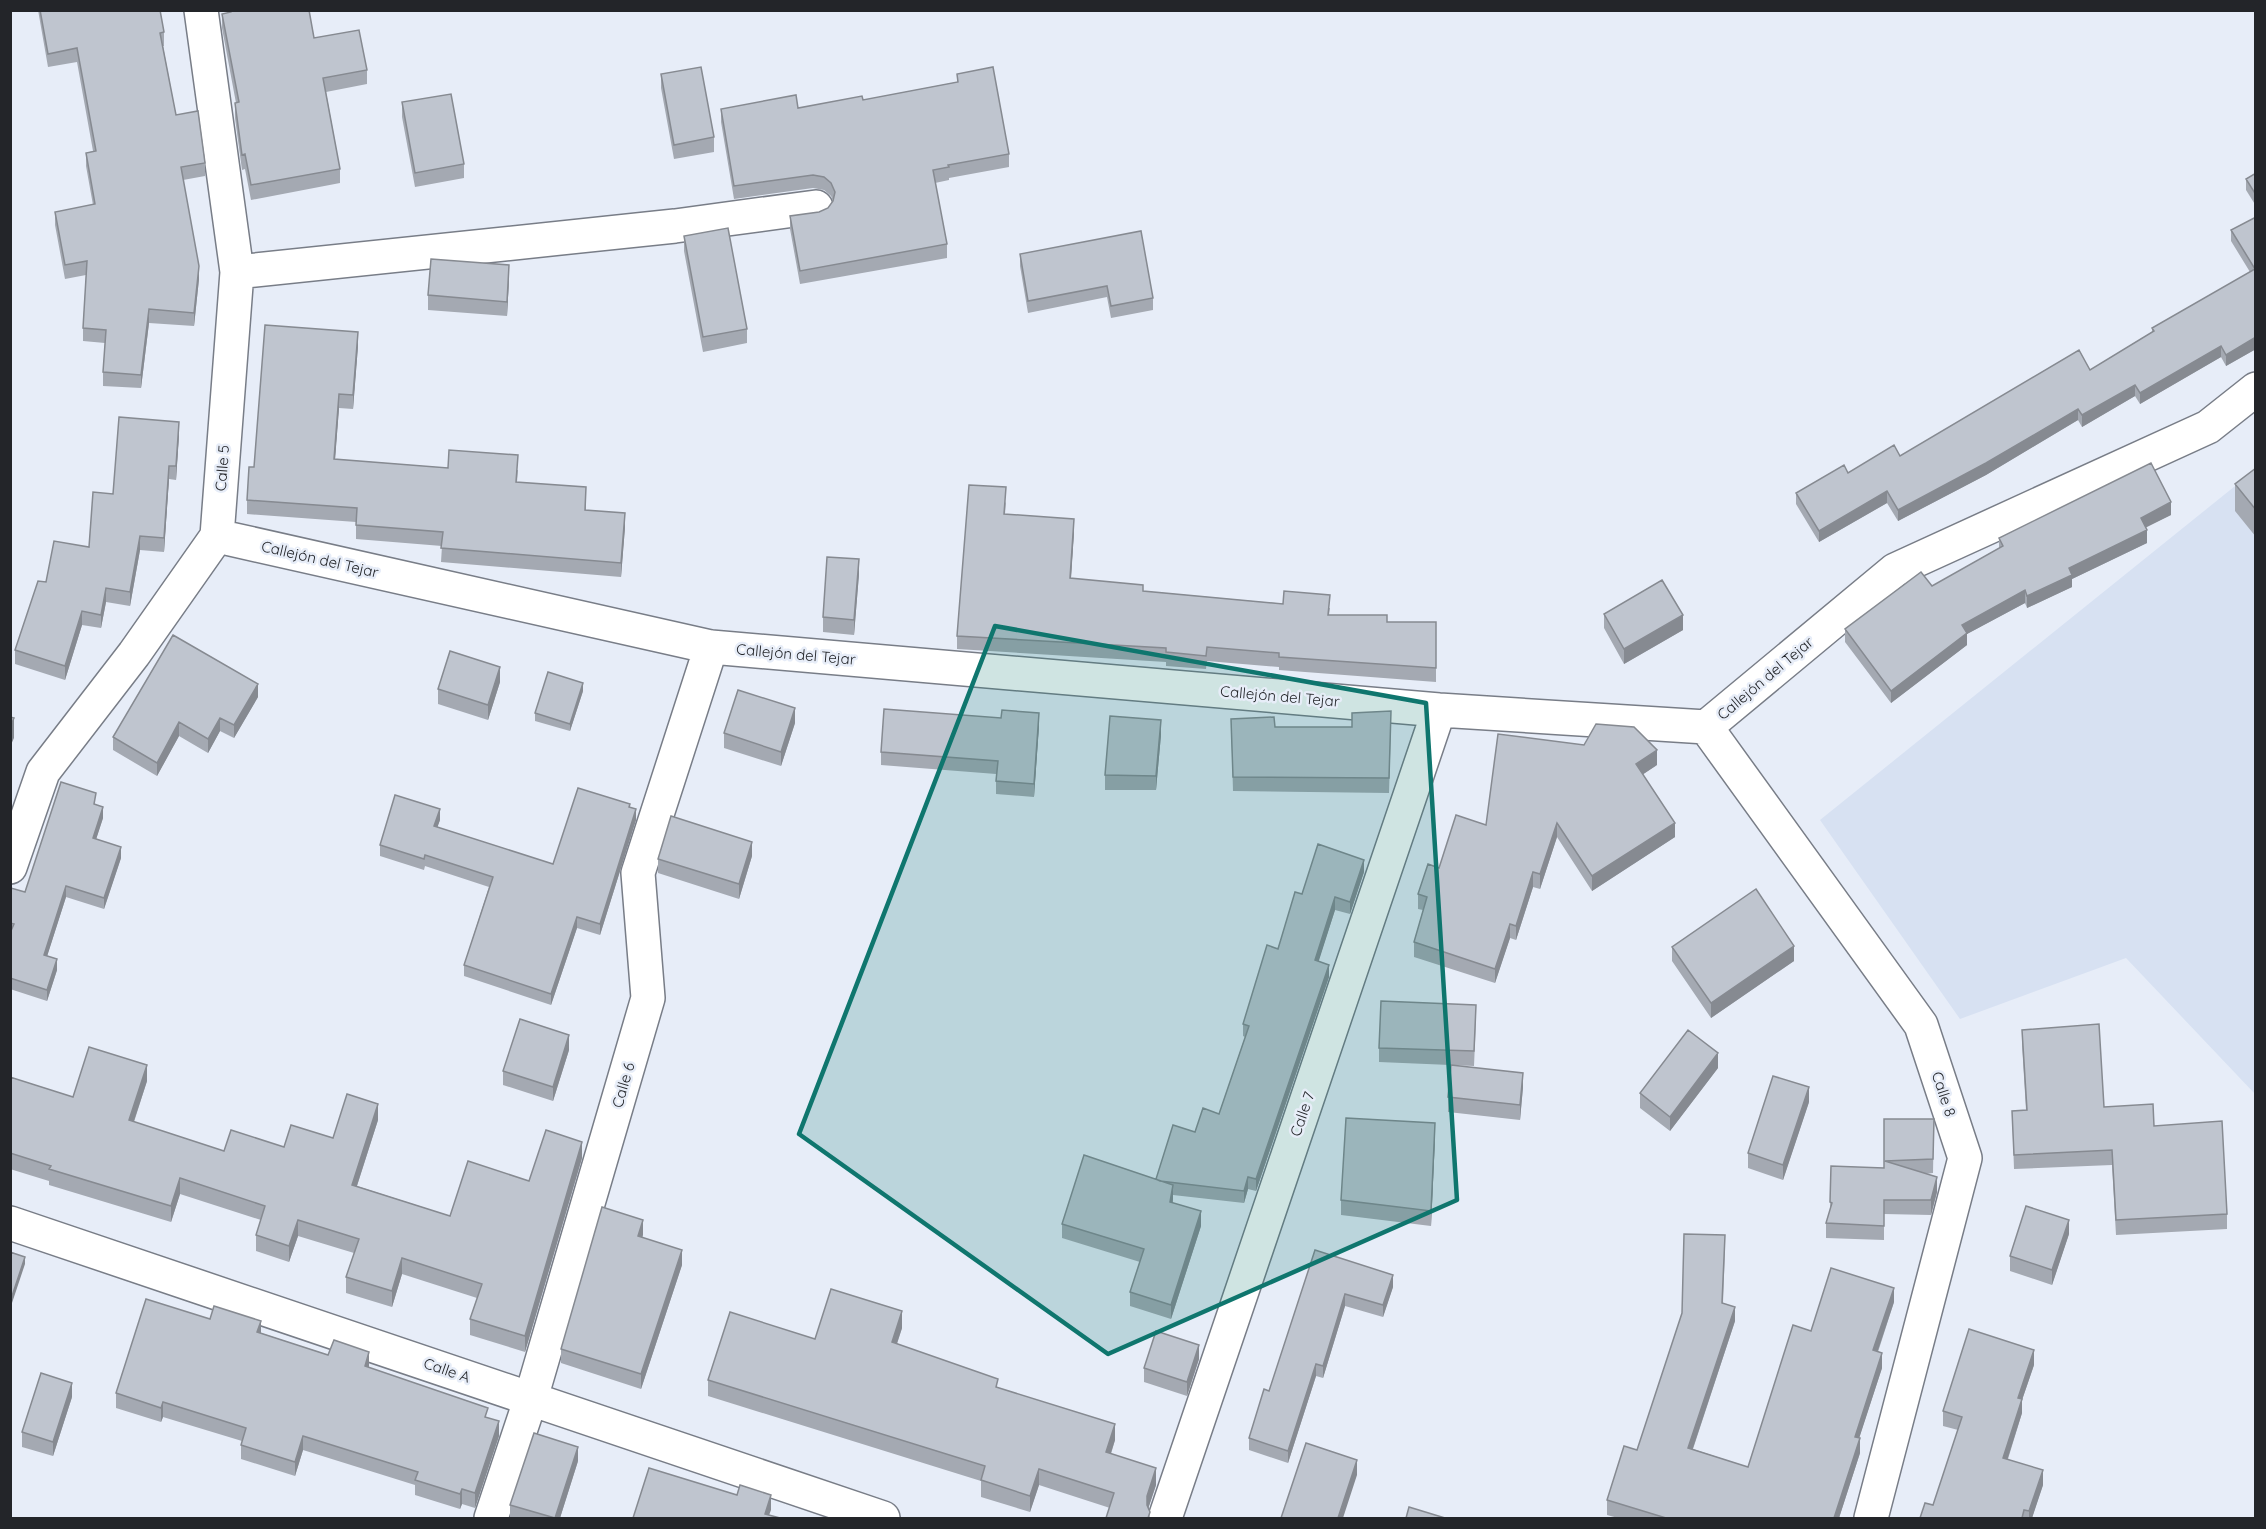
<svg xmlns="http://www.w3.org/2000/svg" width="2266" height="1529" viewBox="0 0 2266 1529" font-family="Quicksand,sans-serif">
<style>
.built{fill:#d7e1f2}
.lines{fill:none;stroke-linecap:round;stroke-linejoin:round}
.minor-casing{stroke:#787d87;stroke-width:36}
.minor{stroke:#fff;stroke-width:33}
.wall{fill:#a4a9b2}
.shaded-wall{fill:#868a91}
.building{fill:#bfc5cf;stroke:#868a91;stroke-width:1.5}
.marked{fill:#0f766e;fill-opacity:0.2;stroke:#0f766e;stroke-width:4.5;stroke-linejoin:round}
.labels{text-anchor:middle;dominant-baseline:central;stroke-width:5;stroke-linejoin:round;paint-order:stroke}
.street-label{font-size:15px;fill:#232529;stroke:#e7edf8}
</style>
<rect width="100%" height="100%" fill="#e7edf8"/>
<path class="built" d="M2255,470V1094L2126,958L1960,1019L1820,820Z"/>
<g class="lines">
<g class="minor-casing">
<path id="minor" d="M237,272L675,226L816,207
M217,536L711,647L1439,710L1706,727L1895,570L2208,427L2256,389
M1706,727L1921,1025L1965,1158L1871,1518
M10,867L43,772L134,654L217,536L237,272L201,10
M10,1223L883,1518
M491,1518L531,1398L648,998L638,873L711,647
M1165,1518L1439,710"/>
</g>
<use href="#minor" class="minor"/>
</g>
<path class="wall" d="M38,10H160L164,32V46H163L176,115L205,163V176L183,180L199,279L194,326L149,323L141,388L103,386V372L105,343L83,341V328L86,275L65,279L55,225V212L93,205L86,166V153L93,151L77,62L48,67Z
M228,10H309L314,38L367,70V84L326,92L340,169V183L251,200L245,169L242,170L235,118V103H236L222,28V14L229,13Z
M661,74L714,137V152L674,159L661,88Z
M957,74L1009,154V167L949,178V180L935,183L947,244V258L800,284L790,229V216L819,212L828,208L833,201L831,196L824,190L813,188L734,199L721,122V109L798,108L863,100L957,82Z
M402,102L464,164V178L415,187L402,117Z
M2256,173V206L2246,190V179Z
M2256,217V349L2226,366L2221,357L2140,404L2135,396L2082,427L2078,420L1986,475L1898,521L1887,503L1819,542L1796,504V493L1848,473L1900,456L2090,370L2152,332V328L2250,272L2231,241V230Z
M684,236L747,329V343L703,352L684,251Z
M1020,254L1153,298V310L1111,318L1107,297L1028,313L1020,266Z
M509,279L507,316L428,310V295Z
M358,346L353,409L339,408L335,459L448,468L518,470L517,482L586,501V510L625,527L621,577L441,562L442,546L356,539V522L247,514V500L254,467Z
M179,435L176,480L169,479L164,552L140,550L130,606L106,602L101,628L82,625L65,680L15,664V650L46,582L89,547L113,494Z
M2256,468V537L2235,511V484Z
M1006,501L1005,514L1074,532L1071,579L1143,591L1330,608L1329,615L1387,622H1436V682L1279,670V667L1207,661L1206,669L1166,666V662L957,649V636Z
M2171,515L2145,527L2147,543L2072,579V587L2027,608L2025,603L1967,634V645L1891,703L1845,642V629L1932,586L1999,548V538Z
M859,574L854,635L823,632V617Z
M1604,614L1683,630L1624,664L1604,628Z
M500,682L488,720L438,704V689Z
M583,691L570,731L535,721V713Z
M258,697L234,738L220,731L208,753L179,736L157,776L113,750V737Z
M1231,719L1275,727H1352L1391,726L1389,793L1233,791Z
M795,723L781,766L724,748V733Z
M1039,726L1034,797L996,794V774L881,765V752Z
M1161,735L1156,790H1105V775Z
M1657,765L1643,774L1675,837L1592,891L1557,837L1540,889L1533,887L1516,940L1510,938L1495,983L1414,957V942L1423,910L1418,909V894L1439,868L1486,825Z
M95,804L103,818L96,839L121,858L104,909L66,897L47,956L57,970L47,1001L10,989V889L25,892Z
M630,807L636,820L600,935L577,928L551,1005L464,976V965L489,887L425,866L424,870L380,856V845L440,820L437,827L553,864Z
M752,856L739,899L658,873V859Z
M1364,872L1350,914L1335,910L1318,962L1329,977L1256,1191L1248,1189L1244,1203L1173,1195V1203L1201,1226L1171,1319L1130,1306V1292L1140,1262L1062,1238V1224L1156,1179L1195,1132L1219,1114L1245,1037L1243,1036V1024L1302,894Z
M1672,947L1794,961L1711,1018L1672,961Z
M1476,1019L1474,1066L1379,1062V1048Z
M2022,1030L2104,1107L2154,1126L2227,1214V1229L2116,1235L2112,1165L2014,1169L2012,1111L2026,1110L2022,1044Z
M569,1050L553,1101L503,1085V1071Z
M1718,1068L1670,1131L1640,1108V1093Z
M10,1077L73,1097L147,1081L134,1122L224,1151L284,1147L333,1138L378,1120L357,1186L450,1216L582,1158L525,1352L470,1335V1319L477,1298L402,1274L392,1307L346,1293V1277L354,1253L298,1236L289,1262L256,1251V1235L261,1220L180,1194L171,1222L49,1185V1181L10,1169Z
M1523,1087L1520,1120L1448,1112V1097Z
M1809,1102L1783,1180L1748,1168V1153Z
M1884,1119H1934L1933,1173L1925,1174L1937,1192L1931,1215L1884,1214V1240L1826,1238V1223L1830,1211L1831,1166L1884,1168Z
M1435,1138L1431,1226L1341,1215V1200Z
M2069,1234L2052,1285L2010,1271V1256Z
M643,1235L642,1237L682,1265L641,1389L561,1363V1349Z
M1725,1249L1723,1303L1735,1321L1693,1449L1748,1467L1811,1331L1894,1302L1878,1352L1882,1368L1859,1438L1860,1453L1839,1518H1618L1607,1515V1500L1637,1450Z
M1315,1250L1393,1287L1383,1317L1345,1306L1323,1378L1316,1376L1288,1463L1249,1450V1438L1269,1391Z
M210,1319L261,1333L328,1355L369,1366V1368L488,1418L499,1436L475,1508L462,1504L460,1509L415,1495V1485L303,1450L295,1476L241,1459V1445L242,1441L163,1417L161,1422L116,1408V1393Z
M902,1328L897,1344L1115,1440L1111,1454L1156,1485L1148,1509L1150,1518L1110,1508L1039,1485L1030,1512L981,1497V1481L708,1396V1380L815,1339Z
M1199,1359L1187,1396L1144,1382V1368Z
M2034,1365L2022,1400V1413L2008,1459L2043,1485L2032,1518H1920L1933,1505L1958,1430L1943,1426V1411Z
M72,1397L53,1456L22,1447V1432Z
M578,1461L560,1518H510V1505Z"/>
<path class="shaded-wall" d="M509,265V279L507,316V302Z
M199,266V279L194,326V313Z
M149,309V323L141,388V375Z
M358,332V346L353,409V395Z
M2256,337V349L2226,366V355Z
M2221,346V357L2140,404V393Z
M2135,385V396L2082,427V415Z
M339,394V408L334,473V459Z
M2078,409V420L1986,475L1898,521V510Z
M179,422V435L176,480V466Z
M169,466V479L164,552V538Z
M1887,491V503L1819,542V531Z
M2171,502V515L2141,530V518Z
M625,513V527L621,577V563Z
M1074,519V532L1070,592V578Z
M2147,530V543L2072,579V587L2027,608V596L2069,568Z
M140,536V550L130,606V592Z
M859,559V574L854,635V620Z
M106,588V602L101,628V615Z
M2025,590V603L1967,634V645L1891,703V691L1962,625Z
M82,611V625L65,680V666Z
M1683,615V630L1624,664V649Z
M500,667V682L488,720V705Z
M583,683V691L570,731V724Z
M258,684V697L234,738V725Z
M795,708V723L781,766V752Z
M1039,713V726L1034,797V784Z
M14,718V738L10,747V727Z
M220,718V731L208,753V739Z
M1161,720V735L1156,790V776Z
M179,722V736L157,776V763Z
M1657,750V765L1636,779V764Z
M103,807V818L93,849V838Z
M440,809V820L434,837V826Z
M636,809V820L600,935V924Z
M1557,823V837L1540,889V874Z
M1675,823V837L1592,891V876Z
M752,842V856L739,899V884Z
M121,847V858L104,909V898Z
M1364,860V872L1350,914V902Z
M1533,872V887L1516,940V926Z
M66,886V897L44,966V955Z
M1335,897V910L1315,973V960Z
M577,917V928L551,1005V994Z
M1510,924V938L1495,983V969Z
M1794,946V961L1711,1018V1003Z
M57,959V970L47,1001V990Z
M1329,965V977L1256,1191V1179Z
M569,1035V1050L553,1101V1087Z
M1718,1053V1068L1670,1131V1117Z
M147,1065V1081L129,1136V1120Z
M1523,1073V1087L1520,1120V1105Z
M1809,1087V1102L1783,1180V1165Z
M378,1104V1120L352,1201V1185Z
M1435,1123V1138L1431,1226V1211Z
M582,1142V1158L525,1352V1336Z
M1248,1177V1189L1244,1203V1191Z
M1937,1177V1192L1931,1215V1200Z
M180,1178V1194L171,1222V1206Z
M1173,1185V1199L1170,1216V1202Z
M1201,1211V1226L1171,1319V1305Z
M298,1220V1236L289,1262V1246Z
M643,1220V1235L638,1251V1236Z
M2069,1220V1234L2052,1285V1270Z
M682,1250V1265L641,1389V1374Z
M25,1257V1264L10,1309V1302Z
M402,1258V1274L392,1307V1291Z
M1393,1275V1287L1383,1317V1305Z
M1894,1288V1302L1873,1365V1350Z
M1345,1294V1306L1323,1378V1366Z
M1735,1307V1321L1688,1463V1448Z
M902,1311V1328L892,1358V1342Z
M261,1321V1336L257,1332Z
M1199,1345V1359L1187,1396V1382Z
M2034,1350V1365L2022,1400V1413L2003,1473V1458L2018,1398Z
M369,1352V1366L365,1381V1366Z
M1882,1353V1368L1855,1451V1437Z
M1316,1364V1376L1288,1463V1451Z
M72,1383V1397L53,1456V1442Z
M163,1402V1417L161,1422V1408Z
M499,1421V1436L475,1508V1493Z
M1115,1424V1440L1106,1468V1452Z
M303,1436V1450L295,1476V1462Z
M1860,1438V1453L1839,1518H1834Z
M578,1447V1461L560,1518H555Z
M1357,1460V1475L1343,1518H1338Z
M1156,1468V1485L1147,1512V1518V1496Z
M1039,1469V1485L1030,1512V1496Z
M2043,1470V1485L2032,1518H2029V1511Z
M462,1489V1504L460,1509V1494Z
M771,1495V1510L768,1518L765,1514Z"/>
<path class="building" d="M40,10H160L164,32L160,33L176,115L198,111L205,163L181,167L199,266L194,313L149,309L141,375L103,372L106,330L83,328L87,261L65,265L55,212L95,204L86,153L96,151L77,48L48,54Z
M231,10H309L314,38L359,30L367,70L323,78L340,169L251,185L245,154L242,155L235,103L239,102L222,14L231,12Z
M701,67L714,137L674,145L661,74Z
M993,67L1009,154L948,165L949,167L933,170L947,244L800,271L790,216L819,212L828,208L833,201L835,192L831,183L824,177L813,175L734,186L721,109L796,95L798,108L862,96L863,100L958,82L957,74Z
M451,94L464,164L415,173L402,102Z
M2256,173V195L2246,179Z
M2256,217V337L2226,355L2221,346L2140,393L2135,385L2082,415L2078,409L1986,463L1898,510L1887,491L1819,531L1796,493L1844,465L1848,473L1894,445L1900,456L2079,350L2090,370L2154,331L2152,328L2255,269L2231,230Z
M728,228L747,329L703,337L684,236Z
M1141,231L1153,298L1111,306L1107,286L1028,301L1020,254Z
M431,259L509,265L507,302L428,295Z
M265,325L358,332L353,395L339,394L334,459L448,468L449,450L518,455L516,482L586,487L585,510L625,513L621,563L441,548L443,532L356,525L357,508L247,500L249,467H254Z
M119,417L179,422L176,466H169L164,538L140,536L130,592L106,588L101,615L82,611L65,666L15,650L38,581L46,582L54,541L89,547L93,492L113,494Z
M2151,463L2171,502L2141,518L2147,530L2069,568L2072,575L2027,596L2025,590L1962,625L1967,633L1891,691L1845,629L1921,572L1932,586L2003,546L1999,538Z
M2256,468V510L2235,484Z
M969,485L1006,487L1004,514L1074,519L1070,578L1143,585V591L1283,604L1284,591L1330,595L1328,615H1387V622H1436V668L1279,657V653L1207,647L1206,656L1166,652V648L957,636Z
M827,557L859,559L854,620L823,617Z
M1662,580L1683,615L1624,649L1604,614Z
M173,635L258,684L234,725L220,718L208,739L179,722L157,763L113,737Z
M450,651L500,667L488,705L438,689Z
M548,672L583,683L570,724L535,713Z
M738,690L795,708L781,752L724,733Z
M884,709L1001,718L1002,710L1039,713L1034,784L996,781L998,761L881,752Z
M1391,711L1389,778L1233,777L1231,719L1274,717L1275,727H1352V713Z
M1110,716L1161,720L1156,776L1105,775Z
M10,717L14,718L10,727Z
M1596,724L1634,727L1657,750L1636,764L1675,823L1592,876L1557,823L1540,874L1533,872L1516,926L1510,924L1495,969L1414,942L1427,897L1418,894L1428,864L1439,868L1456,815L1486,825L1498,734L1584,745Z
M61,782L96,793L94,804L103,807L93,838L121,847L104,898L66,886L44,955L57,959L47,990L10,978V933L14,924L10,923V889L11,888L25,892Z
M578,788L630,804L629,807L636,809L600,924L577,917L551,994L464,965L493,877L425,855L424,859L380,845L395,795L440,809L434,826L553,864Z
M671,816L752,842L739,884L658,859Z
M1318,844L1364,860L1350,902L1335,897L1315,960L1329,965L1256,1179L1248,1177L1244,1191L1160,1181L1156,1179L1173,1125L1195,1132L1203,1108L1219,1114L1249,1026L1243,1024L1267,945L1278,949L1295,892L1302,894Z
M1756,889L1794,946L1711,1003L1672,947Z
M1381,1001L1476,1005L1474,1051L1379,1048Z
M520,1019L569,1035L553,1087L503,1071Z
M2099,1024L2104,1107L2153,1104L2154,1126L2222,1121L2227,1214L2116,1220L2112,1150L2014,1155L2012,1111L2027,1110L2022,1030Z
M1688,1030L1718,1053L1670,1117L1640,1093Z
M89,1047L147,1065L129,1120L224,1151L231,1130L284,1147L291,1125L333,1138L347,1094L378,1104L352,1185L450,1216L468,1161L529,1181L546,1130L582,1142L525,1336L470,1319L482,1284L402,1258L392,1291L346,1277L359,1239L298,1220L289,1246L256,1235L265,1206L180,1178L171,1206L49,1169L51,1166L10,1153V1077L73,1097Z
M1451,1065L1523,1073L1520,1105L1448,1097Z
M1773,1076L1809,1087L1783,1165L1748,1153Z
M1346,1118L1435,1123L1431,1211L1341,1200Z
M1884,1119H1934L1933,1159L1885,1161L1937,1177L1931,1200H1884V1226L1826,1223L1832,1203L1830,1202L1831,1166L1884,1168Z
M1084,1155L1173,1185L1170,1202L1201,1211L1171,1305L1130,1292L1144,1249L1062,1224Z
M2026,1206L2069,1220L2052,1270L2010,1256Z
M602,1207L643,1220L638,1236L682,1250L641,1374L561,1349Z
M1684,1234L1725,1235L1722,1303L1735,1307L1688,1448L1748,1467L1793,1325L1811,1331L1831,1268L1894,1288L1873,1350L1882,1353L1855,1437L1860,1438L1834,1518H1666L1607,1500L1624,1446L1637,1450L1682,1313Z
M1315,1250L1393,1275L1383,1305L1345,1294L1323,1366L1316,1364L1288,1451L1249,1438L1264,1389L1269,1391Z
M10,1252L25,1257L10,1302Z
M831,1289L902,1311L892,1342L998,1379L996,1387L1115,1424L1106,1452L1156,1468L1147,1496V1505L1150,1512L1148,1518H1106L1114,1493L1039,1469L1030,1496L981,1480L985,1466L708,1380L730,1312L815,1339Z
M146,1299L210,1319L214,1306L261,1321L257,1332L328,1355L334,1340L369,1352L365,1366L488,1408L485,1417L499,1421L475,1493L462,1489L460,1494L415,1480L418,1472L303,1436L295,1462L241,1445L246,1428L163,1402L161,1408L116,1393Z
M1969,1329L2034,1350L2018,1398L2022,1399L2003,1458L2043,1470L2029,1511L2024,1510L2022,1518H1920L1925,1503L1933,1505L1962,1417L1943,1411Z
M1156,1331L1199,1345L1187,1382L1144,1368Z
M41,1373L72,1383L53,1442L22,1432Z
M534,1433L578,1447L555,1518L510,1505Z
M1306,1443L1357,1460L1338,1518H1281Z
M649,1468L737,1495L740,1485L771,1495L765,1514L780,1518H633Z
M1409,1507L1445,1518H1406Z"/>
<path class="marked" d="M995,626L1426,703L1457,1200L1108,1354L799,1134Z"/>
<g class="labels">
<g class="street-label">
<text transform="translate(222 468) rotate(-86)">Calle 5</text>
<text transform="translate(320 559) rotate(13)">Callejón del Tejar</text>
<text transform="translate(796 654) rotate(5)">Callejón del Tejar</text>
<text transform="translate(1765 678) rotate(-40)">Callejón del Tejar</text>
<text transform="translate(1280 696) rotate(5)">Callejón del Tejar</text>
<text transform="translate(623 1085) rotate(-74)">Calle 6</text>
<text transform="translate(1944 1094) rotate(72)">Calle 8</text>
<text transform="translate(1302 1114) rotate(-71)">Calle 7</text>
<text transform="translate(447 1370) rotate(19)">Calle A</text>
</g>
</g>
<rect width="2266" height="1529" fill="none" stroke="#232529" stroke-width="24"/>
</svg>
